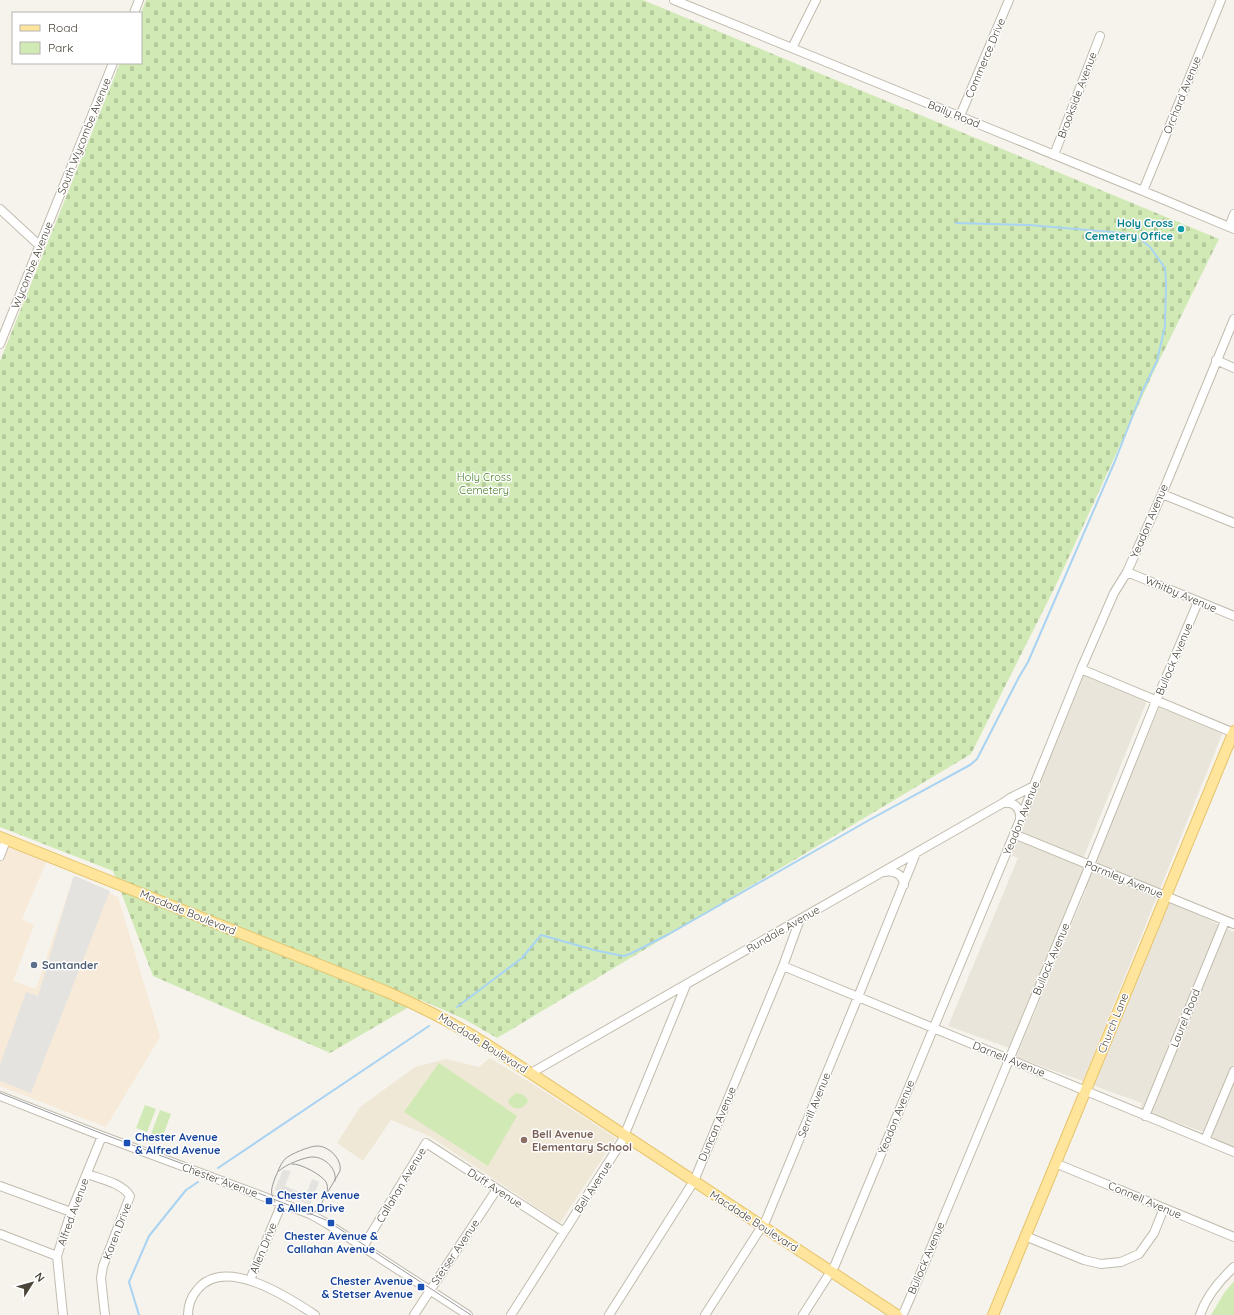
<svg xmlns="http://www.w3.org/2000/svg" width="1234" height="1315" viewBox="0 0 1234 1315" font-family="Quicksand,sans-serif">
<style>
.residential{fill:#eae5da}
.commercial{fill:#f7ead8}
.education{fill:#efe8d6}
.cemetery{fill:url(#cemetery-stones)}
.park{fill:#d1eab5}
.parking{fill:#e5e3e0}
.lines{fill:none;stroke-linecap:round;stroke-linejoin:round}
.stream{stroke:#a9d3f2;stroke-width:2}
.minor-casing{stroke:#c2bbae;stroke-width:10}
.major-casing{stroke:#e6c36a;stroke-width:12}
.minor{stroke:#fff;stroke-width:8}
.major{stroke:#ffe59c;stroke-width:10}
.tram{stroke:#9a9a9a;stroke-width:1}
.culture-dot{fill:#0f9aa8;stroke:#fff;stroke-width:1.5}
.service-dot{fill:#5c6f8a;stroke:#fff;stroke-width:1.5}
.education-dot{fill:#8d6e63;stroke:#fff;stroke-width:1.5}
.transit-dot{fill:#1a4fb4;stroke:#fff;stroke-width:1.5}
.labels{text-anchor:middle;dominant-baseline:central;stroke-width:3;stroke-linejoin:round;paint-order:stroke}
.street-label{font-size:11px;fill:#4b4439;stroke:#fff}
.culture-label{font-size:11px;font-weight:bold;fill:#0d838f;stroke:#fff;text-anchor:end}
.park-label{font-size:11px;fill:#497f2a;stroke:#fff}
.service-label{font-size:11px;font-weight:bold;fill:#4e5e75;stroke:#fff;text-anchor:start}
.education-label{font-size:11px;font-weight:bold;fill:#785e54;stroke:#fff;text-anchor:start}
.transit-label{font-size:11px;font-weight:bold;fill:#164399;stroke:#fff;text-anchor:start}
</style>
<defs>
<pattern id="cemetery-stones" width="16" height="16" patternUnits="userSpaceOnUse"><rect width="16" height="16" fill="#d1eab5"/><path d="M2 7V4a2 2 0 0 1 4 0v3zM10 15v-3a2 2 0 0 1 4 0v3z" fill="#b5ca9c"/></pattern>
</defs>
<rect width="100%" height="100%" fill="#f6f3ec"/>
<path class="residential" d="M1085,669L1148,698L1080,866L1088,870L1015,1050L948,1026L1018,858L1008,854Z
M1161,703L1223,732L1083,1081L1016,1057L1086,890L1084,888Z
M1166,899L1234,932V1064L1206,1133L1140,1109L1142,1103L1089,1084Z
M1234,1070V1151L1205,1140Z"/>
<path class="commercial" d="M6,843L47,860L22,919L34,925L13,981L36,989L73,878L118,897L160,1037L106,1127L0,1086V859Z"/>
<path class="education" d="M490,1058L536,1086L616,1138L560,1223L429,1136L391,1120L363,1161L337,1143L360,1107L415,1067L446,1059L479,1067Z"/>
<path class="cemetery" d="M146,0H643L1219,239L1155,369L1056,585L971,754L497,1038L464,1019L421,1000L330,1053L153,976L113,871L0,827V361L120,63H141V13Z"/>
<path class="park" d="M439,1063L517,1116L488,1166L404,1112Z
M516,1093C522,1094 527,1095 528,1102L523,1107C517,1110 511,1108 508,1102L510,1098Z
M145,1105L156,1109L147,1132L136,1128Z
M160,1110L171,1114L162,1138L151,1134Z
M1234,1281V1315H1211L1224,1293Z"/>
<path class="parking" d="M75,876L110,891L31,1093L0,1081V1065L26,992L38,996L73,878Z
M283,1170L291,1171L285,1186L306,1195L312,1179L319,1182L310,1205L277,1192L275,1189Z"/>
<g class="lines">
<path class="stream" d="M457,1007L522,958L541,935L594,950L618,955L624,956L632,953L669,934L871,819L970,765L977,759L1019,677L1028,662L1115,461L1142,392L1157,361L1165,326L1166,284L1165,268L1150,247L1138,237L1123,233L1029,225L956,223
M218,1168L429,1026
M139,1315L129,1282L149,1236L186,1190L198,1182"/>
<g class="minor-casing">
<path id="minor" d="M674,0L1143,191L1234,229
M134,13L139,0
M792,48L816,0
M960,116L1009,0
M1054,155L1100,36
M1143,191L1221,0
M0,209L40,246
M1229,227L1234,214
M0,344L113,63
M1216,360L1234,368
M1162,494L1234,523
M1127,572L1234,616
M1081,669L1234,733
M1003,803C1014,801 1021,808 1020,819
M1014,834L1234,924
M0,856L6,840
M884,872C894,870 903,874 904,885
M783,966L1234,1152
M531,1073L1003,803L1010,798L1034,786
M0,1096L102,1136L310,1214L326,1223L468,1315
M1145,1116L1225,921
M1205,1140L1234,1071
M1055,1163L1234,1237
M87,1174C101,1179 122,1183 130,1196L103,1266L101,1278L105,1315
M0,1186L71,1212
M0,1234L57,1256
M1025,1236L1084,1260L1101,1264L1121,1262L1139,1254L1154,1233L1164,1208
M363,1247L426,1143L564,1232
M250,1280L282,1203
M63,1315L57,1256L71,1212L102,1136
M188,1315C188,1305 191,1297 197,1290C224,1255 288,1297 315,1315
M414,1315L497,1189
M511,1315L622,1141L686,985
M609,1315L694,1181L783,966L800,919
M705,1315L766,1220L858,997L916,853
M803,1315L835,1265L1020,820L1081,669L1114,593L1127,572L1162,494L1234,319
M901,1315L904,1312L913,1291L1090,865L1156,701L1198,602
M1200,1315C1206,1297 1220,1280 1234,1267"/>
</g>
<g class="major-casing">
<path id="major" d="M0,837L385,991C422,1007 457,1025 491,1047L897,1315
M993,1315L1234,731"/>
</g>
<use href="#minor" class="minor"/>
<use href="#major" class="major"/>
<path class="tram" d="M0,1093L103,1134L218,1177L326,1220L471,1315
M292,1164C300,1163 322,1175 326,1182C328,1186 328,1190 326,1194
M279,1171C284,1165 307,1156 314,1157C326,1158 337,1169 335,1181
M275,1202C269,1193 272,1187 275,1178C278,1172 280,1164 285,1159C290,1154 310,1146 317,1146C329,1146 342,1159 340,1171L318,1209L312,1214H307"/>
</g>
<circle class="culture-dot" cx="1181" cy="229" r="4"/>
<circle class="service-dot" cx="34" cy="965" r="4"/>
<circle class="education-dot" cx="524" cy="1140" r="4"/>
<g class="transit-dot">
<rect x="123" y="1139" width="8" height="8" rx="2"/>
<rect x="265" y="1197" width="8" height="8" rx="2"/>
<rect x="327" y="1219" width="8" height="8" rx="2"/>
<rect x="417" y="1283" width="8" height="8" rx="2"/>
</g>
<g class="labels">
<g class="street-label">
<text transform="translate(985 58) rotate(-67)">Commerce Drive</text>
<text transform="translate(1077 95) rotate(-69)">Brookside Avenue</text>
<text transform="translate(1182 95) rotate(-68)">Orchard Avenue</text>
<text transform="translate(954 114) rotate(22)">Baily Road</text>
<text transform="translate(84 136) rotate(-68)">South Wycombe Avenue</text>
<text transform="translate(32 265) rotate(-68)">Wycombe Avenue</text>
<text transform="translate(1149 521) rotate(-67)">Yeadon Avenue</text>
<text transform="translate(1181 594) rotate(23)">Whitby Avenue</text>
<text transform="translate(1174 659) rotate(-67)">Bullock Avenue</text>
<text transform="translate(1021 818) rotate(-68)">Yeadon Avenue</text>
<text transform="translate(1124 879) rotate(22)">Parmley Avenue</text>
<text transform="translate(188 912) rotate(22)">Macdade Boulevard</text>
<text transform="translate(783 929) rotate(-30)">Rundale Avenue</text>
<text transform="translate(1051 959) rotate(-67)">Bullock Avenue</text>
<text transform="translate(1185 1018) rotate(-68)">Laurel Road</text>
<text transform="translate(1113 1023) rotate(-68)">Church Lane</text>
<text transform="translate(483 1043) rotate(32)">Macdade Boulevard</text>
<text transform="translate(1009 1059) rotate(22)">Darnell Avenue</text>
<text transform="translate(814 1105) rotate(-68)">Serrill Avenue</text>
<text transform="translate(896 1117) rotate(-68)">Yeadon Avenue</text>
<text transform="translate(717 1124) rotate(-67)">Duncan Avenue</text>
<text transform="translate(220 1180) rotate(20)">Chester Avenue</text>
<text transform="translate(401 1185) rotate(-59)">Callahan Avenue</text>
<text transform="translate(593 1187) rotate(-57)">Bell Avenue</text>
<text transform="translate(495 1188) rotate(33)">Duff Avenue</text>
<text transform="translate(1145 1200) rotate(23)">Connell Avenue</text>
<text transform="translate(73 1212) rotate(-70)">Alfred Avenue</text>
<text transform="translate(754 1221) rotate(33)">Macdade Boulevard</text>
<text transform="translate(117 1231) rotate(-69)">Karen Drive</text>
<text transform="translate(263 1248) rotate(-68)">Allen Drive</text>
<text transform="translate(455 1252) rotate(-56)">Stetser Avenue</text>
<text transform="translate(926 1258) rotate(-67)">Bullock Avenue</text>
</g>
<g class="culture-label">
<text x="1173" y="223">Holy Cross<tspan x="1173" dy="13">Cemetery Office</tspan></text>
</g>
<g class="park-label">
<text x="484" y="477">Holy Cross<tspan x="484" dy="13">Cemetery</tspan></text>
</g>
<g class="service-label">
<text x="42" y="965">Santander</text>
</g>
<g class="education-label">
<text x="532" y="1134">Bell Avenue<tspan x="532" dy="13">Elementary School</tspan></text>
</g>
<g class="transit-label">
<text x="135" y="1137">Chester Avenue<tspan x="135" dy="13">&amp; Alfred Avenue</tspan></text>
<text x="277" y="1195">Chester Avenue<tspan x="277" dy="13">&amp; Allen Drive</tspan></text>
<text x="331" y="1236" text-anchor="middle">Chester Avenue &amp;<tspan x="331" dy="13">Callahan Avenue</tspan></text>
<text x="413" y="1281" text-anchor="end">Chester Avenue<tspan x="413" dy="13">&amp; Stetser Avenue</tspan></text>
</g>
</g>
<rect x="12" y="12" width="130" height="52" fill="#ffffff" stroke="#b7b4b0"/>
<rect x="20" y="25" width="20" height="6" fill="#ffe59c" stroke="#b7b4b0"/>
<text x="48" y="32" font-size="12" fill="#4b4439">Road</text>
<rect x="20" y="42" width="20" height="12" fill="#d1eab5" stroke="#b7b4b0"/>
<text x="48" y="52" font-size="12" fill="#4b4439">Park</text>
<g transform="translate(32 1283) rotate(53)" stroke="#ffffff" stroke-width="3" paint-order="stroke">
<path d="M0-3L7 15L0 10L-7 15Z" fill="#4b4439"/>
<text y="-6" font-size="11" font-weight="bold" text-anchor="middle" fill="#4b4439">N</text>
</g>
</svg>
